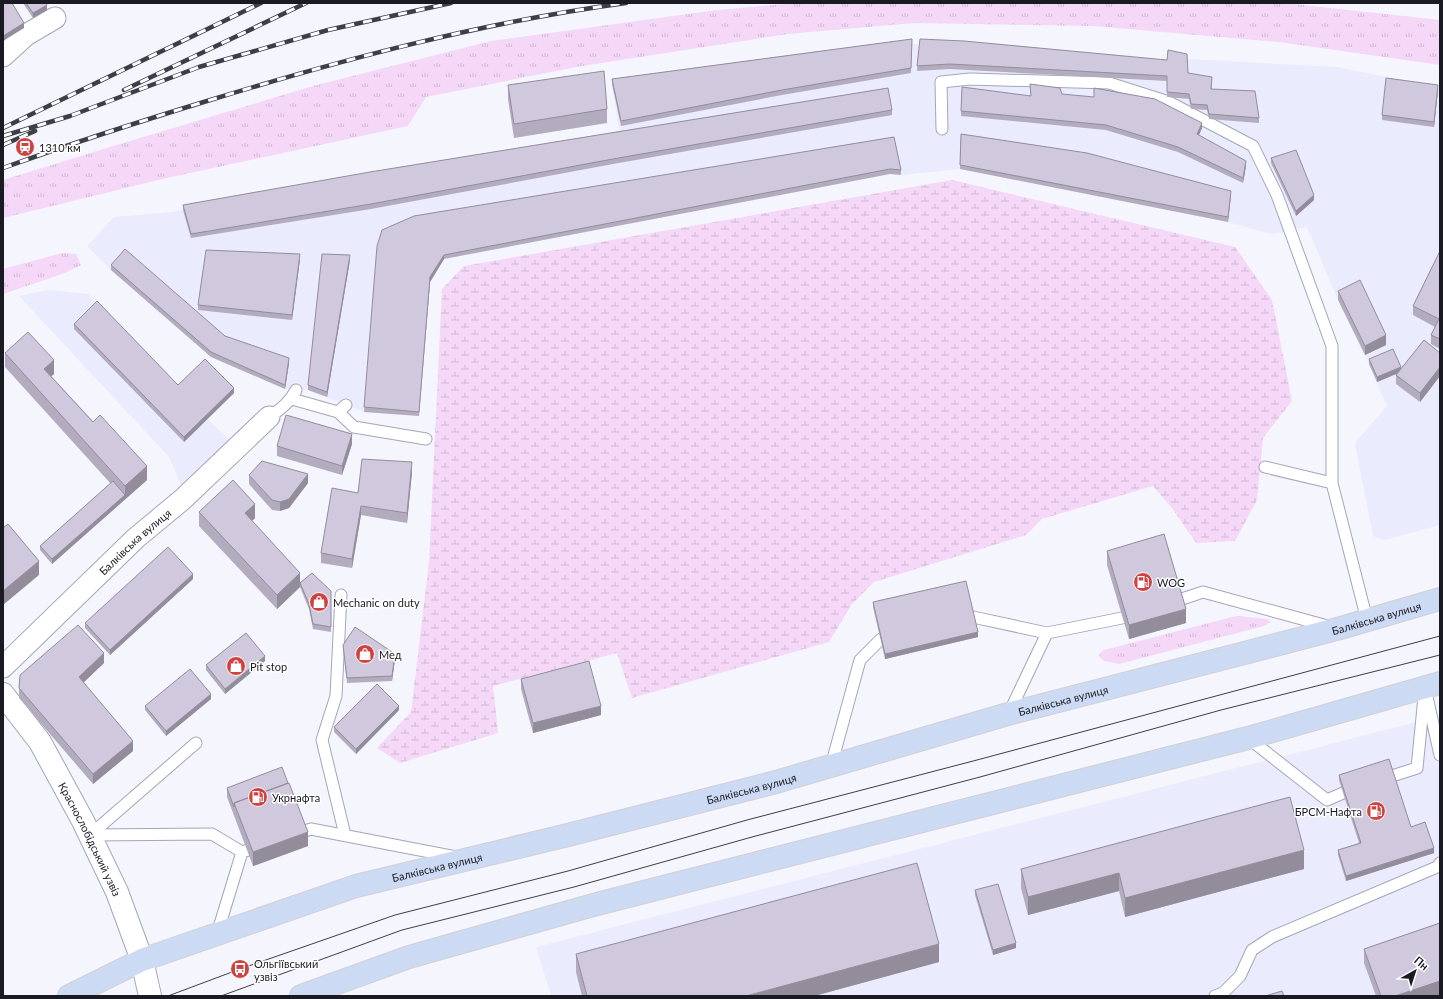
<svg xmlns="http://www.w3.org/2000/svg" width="1443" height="999" viewBox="0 0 1443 999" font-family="Lato,sans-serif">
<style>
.built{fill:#eaebfd}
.grass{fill:url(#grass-tufts)}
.wetland{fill:url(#wetland-marsh)}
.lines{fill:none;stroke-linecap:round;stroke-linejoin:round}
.service-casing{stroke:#a4a6ba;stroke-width:13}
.minor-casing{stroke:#a4a6ba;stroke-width:23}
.secondary-casing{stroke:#a4a6ba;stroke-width:24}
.primary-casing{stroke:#d1d1d3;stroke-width:24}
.service{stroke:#fff;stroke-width:11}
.minor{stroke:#fff;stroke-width:21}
.secondary{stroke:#fff;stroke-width:22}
.primary{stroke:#ccdaf3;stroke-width:22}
.tram{stroke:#3e3e46;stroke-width:1}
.rail-casing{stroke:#3e3e46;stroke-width:4.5}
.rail{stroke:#fff;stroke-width:3;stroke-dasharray:9;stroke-linecap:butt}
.wall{fill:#b3acbe}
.shaded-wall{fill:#928c9b}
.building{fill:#d0c8dd;stroke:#928c9b}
.labels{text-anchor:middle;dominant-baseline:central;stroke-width:3;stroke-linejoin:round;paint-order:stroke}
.poi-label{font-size:11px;fill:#1a1a22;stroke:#fff;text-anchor:start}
.street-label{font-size:11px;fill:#1a1a22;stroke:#fff}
</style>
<defs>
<pattern id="grass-tufts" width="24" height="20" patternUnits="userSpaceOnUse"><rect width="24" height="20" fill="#f5d8f7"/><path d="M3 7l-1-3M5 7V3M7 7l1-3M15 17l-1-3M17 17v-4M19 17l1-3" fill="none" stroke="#d1b9d3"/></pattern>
<pattern id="wetland-marsh" width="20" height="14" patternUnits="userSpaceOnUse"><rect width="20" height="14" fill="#f5d8f7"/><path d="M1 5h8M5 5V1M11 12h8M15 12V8" fill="none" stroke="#d1b9d3"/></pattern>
</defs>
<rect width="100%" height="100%" fill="#f4f5fd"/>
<path class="built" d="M912,44L964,46L1167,65L1187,59L1337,67L1440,88V525L1384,540L1373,536L1355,443L1387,406L1369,364L1338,300L1307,227L1271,234L1228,222L960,169L901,175L890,174L444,259L430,282L419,416L364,412L308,390L285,389L211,357L111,270L87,246L114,217L173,212L370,177L622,136L618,125L612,84Z
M48,290L88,294L97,306L178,390L233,444L183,490L169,457L19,296Z
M1440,716V996H551L536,947Z"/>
<path class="grass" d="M795,3H1285L1440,20V65L1279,42L1093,26L913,23L788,34L576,67L426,97L408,126L167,178L3,218V180L110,147L313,86L491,41L717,10Z
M62,253L76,254L81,265L65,273L3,294V269Z
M1236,616L1267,619L1271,622L1264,626L1119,664L1104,661L1099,656L1100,653L1104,650Z"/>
<path class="wetland" d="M952,180L1235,247L1272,300L1292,401L1263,438L1257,500L1235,541L1196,543L1172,508L1153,486L1042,519L1026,535L874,582L852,604L829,642L632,698L617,653L493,686L498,733L400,763L377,748L411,712L429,562L442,289L464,266Z"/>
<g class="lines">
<g class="service-casing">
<path id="service" d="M942,129L941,82L970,79L1109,83L1169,102L1253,146L1277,195L1332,346V483L1367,620
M292,399L338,412L346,405
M338,412L354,427L426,439
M269,417C281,409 290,402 296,390
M1265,467L1332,483
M341,595L336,696L322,740L345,835
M1179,600L1203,592L1331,627
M973,617L1047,633
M1427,697L1440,755
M1009,713L1047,633L1122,618
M1248,738L1327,800L1343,793
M831,766L860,660L881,639
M1392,776L1417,768L1425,687
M90,835L212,834L242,852
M90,835L196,743
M293,835L311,829L456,857
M217,934L242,852L260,846
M1215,996L1223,993L1240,976L1252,950L1272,937L1437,867L1440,863"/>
</g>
<g class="minor-casing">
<g id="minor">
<path d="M3,56L26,35L55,18"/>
<path id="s1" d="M3,667L136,538L183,499L269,417"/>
</g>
</g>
<g class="secondary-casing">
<g id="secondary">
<path id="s2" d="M3,694L40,742L83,821L117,892L142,960L150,996"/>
</g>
</g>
<g class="primary-casing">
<g id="primary">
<path id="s3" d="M69,996L142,960L356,886L564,836L776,782L1008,714L1337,629L1440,599"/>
<path d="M301,996L409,957L597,904L1248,738L1440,683"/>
</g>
</g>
<use href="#service" class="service"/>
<use href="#minor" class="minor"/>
<use href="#secondary" class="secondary"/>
<use href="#primary" class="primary"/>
<path class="tram" d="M168,996L240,969L395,915L568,871L747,820L977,760L1440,636
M221,996L402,930L574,887L752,837L980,777L1221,710L1440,655"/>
<g class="rail-casing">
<path id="rail" d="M124,90L306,3
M3,128L261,3
M3,136L70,116L199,67L328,30L451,3
M3,145L35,131
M3,168C70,144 138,122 207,101C344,59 484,22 626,3"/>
</g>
<use href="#rail" class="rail"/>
</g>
<path class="wall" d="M23,3H46L47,10L33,18Z
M912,39L911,73L782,95L621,126L612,84V79Z
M920,39L1188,73L1212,82V89L1259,118V123L1209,119L1207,110L1191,109L1189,99L1167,97V81L950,69L917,71Z
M1030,84L1062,94L1202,128L1199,135L1246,166L1243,183L1178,152L1106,130L961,116V111L1031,96Z
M508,85L607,109V123L514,138L508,99Z
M1438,90L1434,127L1382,120V115Z
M892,110V115L613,164L371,209L191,238L183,210V205Z
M961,134L1231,195L1228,222L960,169Z
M894,137L901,170V175L890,174L444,259L430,282L419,416L364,412L382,230Z
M1271,158L1314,200L1296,216L1271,163Z
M1440,251V349L1431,344V335L1435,327L1413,315V306Z
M300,259L292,320L198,310V305Z
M350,260L327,397L308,390V385Z
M111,265L225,336L289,363L285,389L211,357L111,270Z
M1338,291L1386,345L1365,355L1338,300Z
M74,324L178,385L234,393L184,442L74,329Z
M5,353L54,374L51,376L147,480L52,564L40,550V546L111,484L5,367Z
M1440,353V376L1420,402L1396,384V375L1398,373L1377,382L1369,364V359L1401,369Z
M352,444L342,475L277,456V446Z
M412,472L407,523L361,515L352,568L321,563V553L358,493Z
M249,475L308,483L289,508L280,511L272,510L249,484Z
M199,512L255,518L252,521L300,583L331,591V632L313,629L309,609L300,587L277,609L199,526Z
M1107,551L1186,623L1129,639L1107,565Z
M193,579L110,655L85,628V623Z
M873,602L978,637L885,659L873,607Z
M343,645L395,659L392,681L347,683L343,649Z
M265,661L225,694L206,670V665Z
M104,663L83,682L133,751L93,784L19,698V688Z
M521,679L601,715L533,733L521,689Z
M211,699L166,736L145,710V706Z
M399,710L356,754L334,732V727Z
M1339,775L1411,827L1434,853L1346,881L1338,855V850L1359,843L1339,780Z
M227,788L308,846L253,866L227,797Z
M1021,869H1304L1125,917L1119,891L1028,915L1021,888Z
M975,890L1016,948L993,955L975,895Z
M1440,923V995L1436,996H1376L1364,963V949Z
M576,954L939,962L814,996H582L576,972Z"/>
<path class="shaded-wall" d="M47,5V10L33,18V13Z
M24,23V28L3,41V36Z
M1438,85V90L1434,127V122Z
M1202,123V128L1197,139V134Z
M1246,161V166L1243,183V178Z
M1231,191V195L1228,222V217Z
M1314,195V200L1296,216V211Z
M300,254V259L292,320V315Z
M350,255V260L327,397V392Z
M444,255V259L430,282L419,416L430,277Z
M1386,335V345L1365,355V346Z
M289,358V363L285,389V385Z
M54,360V374L44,383V369Z
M1401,367V372L1377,382V377Z
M1440,367V376L1420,402V393Z
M234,388V393L184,442V437Z
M352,434V444L342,475V466Z
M412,462V472L407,523V513Z
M147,466V480L52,564V559L125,495V486Z
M308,474V483L289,508L280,511V502Z
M255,504V518L245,527V513Z
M361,506V515L352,568V559Z
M39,561V575L3,605V591Z
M300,573V587L277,609V595Z
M193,574V579L110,655V650Z
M1186,609V623L1129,639V625Z
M978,632V637L885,659V654Z
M104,653V663L79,687V677Z
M395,654V659L392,681V676Z
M265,656V661L225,694V689Z
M211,694V699L166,736V731Z
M399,706V710L356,754V749Z
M601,706V715L533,733V723Z
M133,741V751L93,784V774Z
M308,832V846L253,866V852Z
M1434,848V853L1346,881V876Z
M1304,850V869L1125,917V898Z
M1119,873V891L1028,915V897Z
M1016,943V948L993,955V950Z
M939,944V962L814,996H746Z
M1440,981V995L1436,996H1395Z"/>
<path class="building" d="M3,3H12L24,23L3,36Z
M26,3H46L47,5L33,13Z
M912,39L911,68L782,90L621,121L612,79Z
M920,39L964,41L1167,60L1168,50L1187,54L1188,73L1212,77L1211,89L1255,91L1259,118L1209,114L1207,105L1191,104L1189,94L1167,92V76L950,64L917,66Z
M604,71L607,109L514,124L508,85Z
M1386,78L1438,85L1434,122L1382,115Z
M1030,84L1060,88L1062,94L1094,97V88L1155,99L1202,123L1197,134L1246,161L1243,178L1178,147L1106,125L961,111L962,87L1031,96Z
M888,88L892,110L613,159L371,204L191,234L183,205L370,172Z
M961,134L1087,153L1231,191L1228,217L960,165Z
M894,137L901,170L890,169L444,255L430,277L419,412L364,407L377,246L382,230L414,216Z
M1296,150L1314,195L1296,211L1271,158Z
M125,249L225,336L289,358L285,385L211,352L111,265Z
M206,250L300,254L292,315L198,305Z
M1440,251V339L1431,335L1439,319L1413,306Z
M322,254L350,255L327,392L308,385Z
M1360,280L1386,335L1365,346L1338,291Z
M97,301L178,385L205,359L234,388L184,437L74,324Z
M28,332L54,360L44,369L93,422L100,415L147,466L125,486L5,353Z
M1424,340L1440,353V367L1420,393L1396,375Z
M1393,349L1401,367L1377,377L1369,359Z
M286,415L352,434L342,466L277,446Z
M362,459L412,462L407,513L361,506L352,559L321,553L332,488L358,493Z
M262,461L308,474L289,499L280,502L272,500L249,475Z
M233,480L255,504L245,513L300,573L277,595L199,512Z
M113,481L125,495L52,559L40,546Z
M8,524L39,561L3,591V528Z
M1164,534L1186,609L1129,625L1107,551Z
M168,547L193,574L110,650L85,623Z
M312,573L331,591V627L313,624L309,604L300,583Z
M966,581L978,632L885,654L873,602Z
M78,625L104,653L79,677L133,741L93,774L19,688L20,675Z
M355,627L395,654L392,676L347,678L343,645Z
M246,633L265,656L225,689L206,665Z
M589,661L601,706L533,723L521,679Z
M190,669L211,694L166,731L145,706Z
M377,684L399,706L356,749L334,727Z
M1389,759L1411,827L1425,822L1434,848L1346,876L1338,850L1361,843L1339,775Z
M282,767L288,783L234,803V807L227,788Z
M289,783L308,832L253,852L234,803Z
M1290,797L1304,850L1125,898L1119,873L1028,897L1021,869Z
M917,863L939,944L746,996H587L576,954Z
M998,884L1016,943L993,950L975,890Z
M1440,923V981L1395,996H1381L1364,949Z
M1282,991L1284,996H1265Z"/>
<defs>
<g id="station-disc" transform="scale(1)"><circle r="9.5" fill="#d04240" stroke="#fff"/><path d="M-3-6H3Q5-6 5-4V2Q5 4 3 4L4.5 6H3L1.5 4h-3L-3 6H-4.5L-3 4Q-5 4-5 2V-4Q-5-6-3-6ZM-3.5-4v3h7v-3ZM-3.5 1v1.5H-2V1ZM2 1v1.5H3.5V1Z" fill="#fff"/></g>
<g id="fuel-disc" transform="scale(1)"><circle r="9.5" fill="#d04240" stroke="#fff"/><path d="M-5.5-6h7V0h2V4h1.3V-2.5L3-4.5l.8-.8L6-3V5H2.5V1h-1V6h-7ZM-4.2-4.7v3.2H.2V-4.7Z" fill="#fff"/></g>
<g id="shop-disc" transform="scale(1)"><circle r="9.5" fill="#d04240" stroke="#fff"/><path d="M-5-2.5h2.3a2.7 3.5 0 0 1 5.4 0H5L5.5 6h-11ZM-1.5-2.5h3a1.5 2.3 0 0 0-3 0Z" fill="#fff"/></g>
<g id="bus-disc" transform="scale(1)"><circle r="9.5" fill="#d04240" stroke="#fff"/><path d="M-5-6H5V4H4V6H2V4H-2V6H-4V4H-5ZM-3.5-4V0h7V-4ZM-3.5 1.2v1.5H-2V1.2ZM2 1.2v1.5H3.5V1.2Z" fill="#fff"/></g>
</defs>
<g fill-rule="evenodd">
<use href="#station-disc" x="25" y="147"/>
<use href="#fuel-disc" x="1143" y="582"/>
<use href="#shop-disc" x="319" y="602"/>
<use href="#shop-disc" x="365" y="654"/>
<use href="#shop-disc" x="236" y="666"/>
<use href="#fuel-disc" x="258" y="797"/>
<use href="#fuel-disc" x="1376" y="811"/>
<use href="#bus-disc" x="240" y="969"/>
</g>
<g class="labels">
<g class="poi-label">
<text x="39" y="147">1310 км</text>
<text x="1157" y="582">WOG</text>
<text x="333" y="602">Mechanic on duty</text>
<text x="379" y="654">Мед</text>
<text x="250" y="666">Pit stop</text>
<text x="272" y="797">Укрнафта</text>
<text x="1362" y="811" text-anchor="end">БРСМ-Нафта</text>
<text x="254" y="963">Ольгіївський<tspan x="254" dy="13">узвіз</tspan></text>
</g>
<g class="street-label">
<text stroke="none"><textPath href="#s1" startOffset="182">Балківська вулиця</textPath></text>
<text stroke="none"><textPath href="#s3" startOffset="1363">Балківська вулиця</textPath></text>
<text stroke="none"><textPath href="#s3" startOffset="1039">Балківська вулиця</textPath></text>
<text stroke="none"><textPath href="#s3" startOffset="715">Балківська вулиця</textPath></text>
<text stroke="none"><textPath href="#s2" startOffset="170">Краснослобідський узвіз</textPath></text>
<text stroke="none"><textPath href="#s3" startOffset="391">Балківська вулиця</textPath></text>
</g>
</g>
<rect width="1443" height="999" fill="none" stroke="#1a1a22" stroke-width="8"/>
<g transform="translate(1415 971) rotate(39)" stroke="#ffffff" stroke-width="3" paint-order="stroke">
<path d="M0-3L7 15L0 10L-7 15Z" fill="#1a1a22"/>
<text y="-6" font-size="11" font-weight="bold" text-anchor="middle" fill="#1a1a22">Пн</text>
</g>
</svg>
